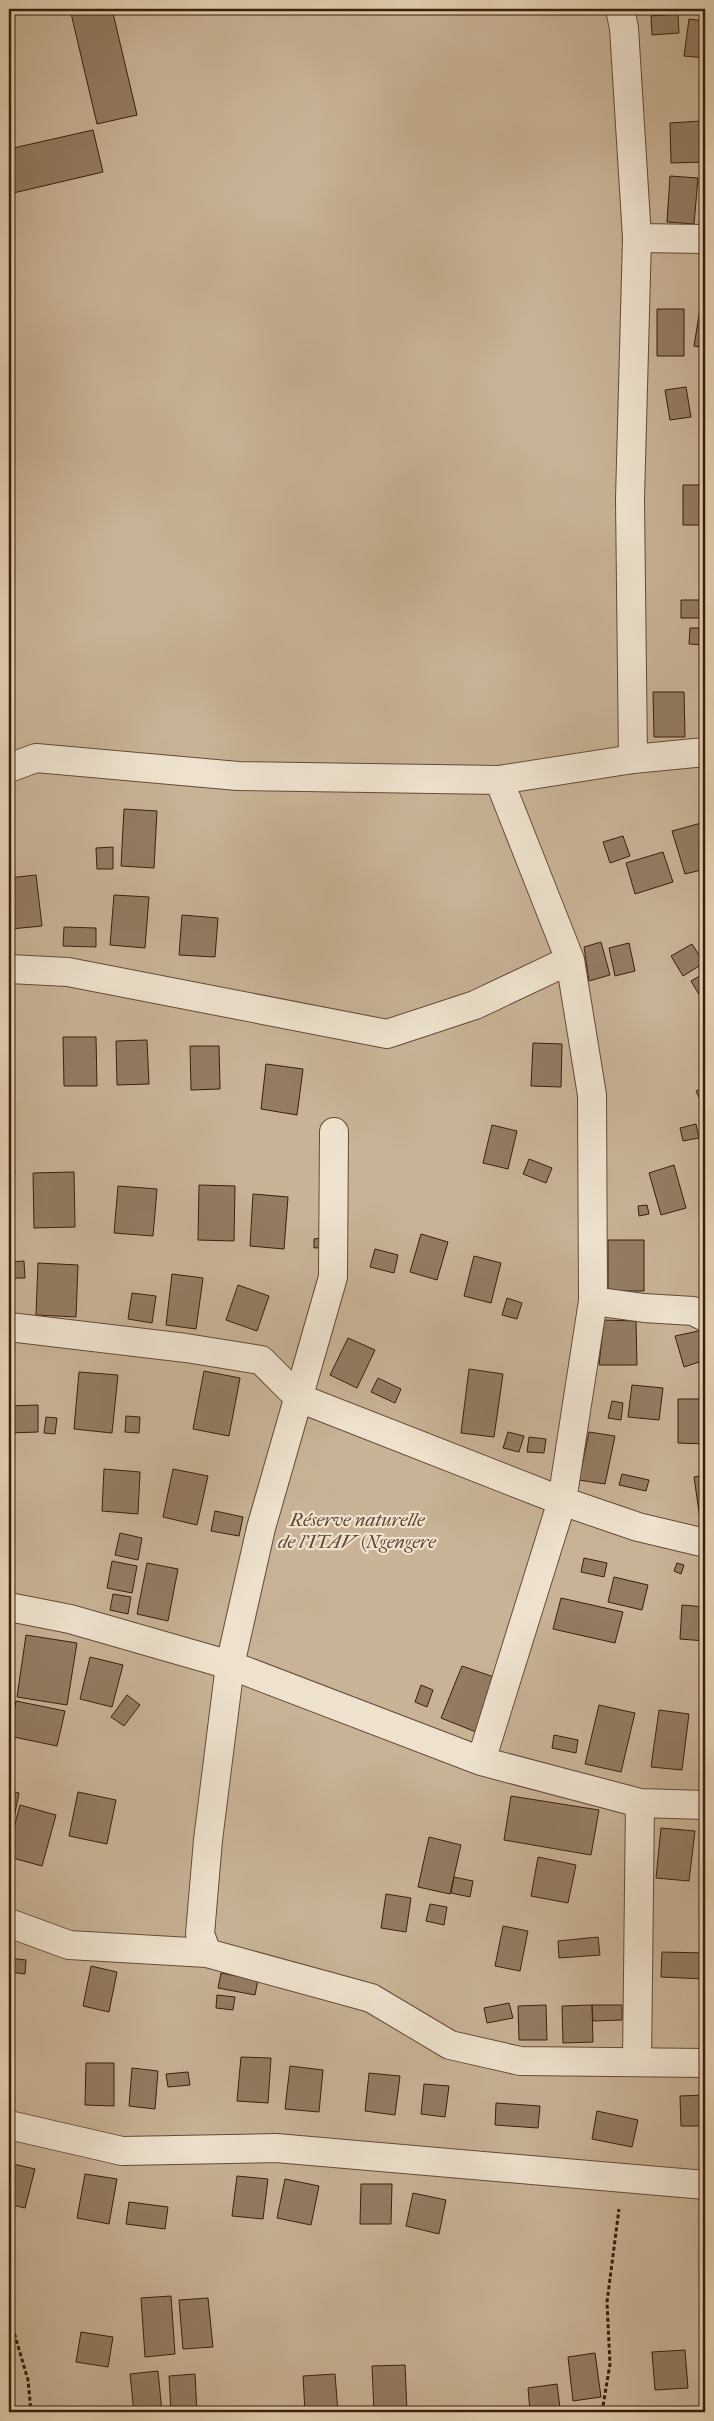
<svg xmlns="http://www.w3.org/2000/svg" width="714" height="2421" viewBox="0 0 714 2421" font-family="'IM FELL French Canon',serif">
<style>
.green{fill:#c8b396;stroke:#816850}
.building{fill:#937c62;stroke:#3a1e0b}
.lines{fill:none;stroke-linecap:round;stroke-linejoin:round}
.minor-casing{stroke:#654b35;stroke-width:30}
.path{stroke:#3a1e0b;stroke-width:3;stroke-dasharray:4 2.5;stroke-linecap:butt}
.minor{stroke:#eee2ce;stroke-width:28}
.labels{text-anchor:middle;dominant-baseline:central;stroke-width:4.5;stroke-linejoin:round;paint-order:stroke}
.park-label{font-size:19px;font-style:italic;fill:#5e432e;stroke:#eee2ce}
</style>
<rect width="100%" height="100%" fill="#e5d2b3"/>
<filter id="stains"><feTurbulence type="fractalNoise" baseFrequency=".004" numOctaves="4"/><feColorMatrix values="0 0 0 0 .2 0 0 0 0 .09 0 0 0 0 .02 0 0 0 .5 -.17"/></filter>
<radialGradient id="worn" r=".72"><stop offset=".6" stop-color="#630" stop-opacity="0"/><stop offset="1" stop-color="#630" stop-opacity=".3"/></radialGradient>
<path class="green" d="M9,9H705V2412H9Z"/>
<path class="building" d="M70,9H112L137,115L97,124Z
M678,14L679,33L652,35L651,16Z
M689,19L705,21V58L684,56Z
M701,121L703,162L671,163L670,123Z
M93,130L103,172L9,194V149Z
M670,176L698,178L694,224L667,222Z
M701,303H705V348L694,346Z
M657,309H684V356H657Z
M686,387L691,417L670,420L665,390Z
M683,485H705V525H683Z
M681,600H705V618H681Z
M690,628H705L704,645L689,644Z
M653,692H684L685,737H654Z
M124,809L157,811L154,868L121,866Z
M705,822V869L685,874L672,831Z
M623,836L630,856L610,863L603,842Z
M113,847V869H97L96,848Z
M663,852L673,882L635,894L626,863Z
M36,875L42,926L11,929L9,878Z
M114,895L149,897L145,948L110,945Z
M182,915L218,918L215,957L179,955Z
M64,927L96,928V947L63,946Z
M601,942L610,975L589,981L584,947Z
M629,943L635,971L615,976L609,948Z
M692,944L704,963L683,976L671,956Z
M705,973V1000L703,1001L691,981Z
M63,1037H96L97,1086H64Z
M147,1040L149,1084L117,1085L116,1041Z
M533,1043L562,1044L561,1087L531,1086Z
M190,1046H219L220,1089L191,1090Z
M266,1064L303,1069L297,1115L261,1109Z
M705,1087V1111L696,1091Z
M696,1124L699,1138L683,1141L680,1128Z
M492,1125L517,1131L508,1169L483,1163Z
M12,1152L15,1173H9V1153Z
M529,1159L552,1168L546,1183L523,1174Z
M674,1165L686,1208L661,1215L649,1173Z
M74,1172L75,1227L34,1228L33,1173Z
M199,1185L235,1186L234,1241L198,1240Z
M118,1186L157,1189L153,1236L114,1233Z
M253,1194L288,1197L284,1249L250,1246Z
M647,1205L649,1214L639,1216L638,1206Z
M421,1234L448,1242L437,1280L410,1272Z
M326,1237L327,1247L314,1248V1239Z
M608,1240H644V1291H608Z
M375,1249L398,1255L394,1273L370,1267Z
M474,1256L501,1263L491,1303L464,1296Z
M24,1261L25,1278H9V1262Z
M38,1263L78,1265L76,1317L36,1315Z
M172,1274L203,1278L196,1329L166,1325Z
M238,1285L269,1296L257,1331L226,1320Z
M132,1293L156,1296L152,1323L128,1319Z
M507,1298L522,1303L517,1319L502,1315Z
M604,1320L636,1321L637,1365H599Z
M703,1330L705,1337V1360L684,1367L675,1336Z
M348,1338L375,1350L357,1388L330,1375Z
M469,1369L503,1374L494,1437L461,1433Z
M204,1371L240,1378L229,1436L193,1429Z
M79,1372L118,1375L112,1433L74,1429Z
M378,1378L401,1389L395,1403L371,1392Z
M632,1385L663,1388L659,1420L628,1417Z
M678,1399H705V1444L678,1443Z
M612,1401L623,1403L621,1420L608,1418Z
M38,1405V1432L9,1433V1406Z
M126,1416L140,1417L139,1433L125,1432Z
M46,1417L57,1418L55,1434L44,1433Z
M508,1432L524,1436L519,1452L503,1448Z
M589,1432L615,1436L605,1484L579,1480Z
M529,1437L546,1439L544,1453L527,1452Z
M104,1469L140,1472L138,1514L102,1511Z
M173,1469L208,1476L197,1525L163,1517Z
M622,1474L649,1480L646,1491L619,1485Z
M705,1475V1518L700,1519L694,1477Z
M215,1511L243,1517L239,1536L211,1531Z
M120,1533L142,1538L138,1560L115,1555Z
M584,1558L607,1563L604,1577L581,1572Z
M112,1561L137,1566L132,1593L107,1588Z
M147,1563L178,1569L168,1621L137,1614Z
M677,1563L684,1565L681,1574L674,1571Z
M614,1577L648,1585L642,1610L608,1602Z
M700,1582H705V1594L700,1593Z
M113,1594L131,1597L128,1614L110,1610Z
M561,1598L623,1612L615,1643L553,1629Z
M682,1605L705,1607V1641L680,1639Z
M26,1635L77,1643L67,1705L17,1697Z
M90,1657L123,1665L112,1707L80,1699Z
M462,1666L494,1677L476,1732L441,1718Z
M421,1685L433,1690L427,1707L415,1702Z
M127,1695L140,1705L124,1726L111,1717Z
M16,1701L65,1711L57,1746L9,1736Z
M599,1705L635,1713L621,1772L585,1764Z
M659,1710L689,1714L682,1770L651,1767Z
M554,1735L578,1740L576,1753L552,1748Z
M9,1791L19,1793L14,1818L9,1816Z
M78,1792L116,1800L107,1844L69,1836Z
M511,1796L599,1810L591,1855L504,1840Z
M20,1805L56,1815L42,1866L9,1857V1847Z
M661,1828L695,1831L689,1881L656,1878Z
M429,1837L461,1845L450,1894L418,1887Z
M538,1857L576,1865L568,1903L531,1896Z
M454,1877L473,1881L470,1897L451,1893Z
M386,1894L411,1898L406,1932L381,1928Z
M430,1904L447,1907L444,1925L426,1921Z
M503,1926L528,1931L520,1971L495,1966Z
M598,1937L600,1955L559,1958L558,1941Z
M662,1952L705,1953V1979L661,1977Z
M9,1958L26,1960L25,1974L9,1972Z
M91,1966L117,1972L109,2012L83,2006Z
M221,1973L258,1980L255,1995L218,1988Z
M217,1995L235,1997L233,2010L216,2008Z
M509,2003L513,2018L487,2023L484,2008Z
M546,2005L547,2040H519L518,2006Z
M592,2005L593,2042L563,2043L562,2006Z
M592,2005H622V2020L593,2021Z
M241,2057L271,2058L268,2103L237,2101Z
M86,2063H114V2106L85,2105Z
M290,2066L323,2070L319,2112L285,2109Z
M132,2068L158,2071L155,2109L129,2106Z
M188,2072L190,2085L168,2087L166,2074Z
M369,2073L400,2076L395,2115L365,2111Z
M424,2084L449,2086L445,2117L421,2114Z
M705,2095V2126H681L680,2096Z
M496,2103L540,2106L538,2128L495,2125Z
M597,2111L638,2120L632,2147L592,2139Z
M9,2163L35,2169L25,2208L9,2204Z
M85,2174L117,2179L109,2224L77,2218Z
M237,2176L268,2179L263,2219L232,2216Z
M285,2179L319,2186L311,2225L277,2218Z
M361,2184H392L391,2224H360Z
M413,2193L446,2200L439,2234L406,2226Z
M129,2202L168,2207L165,2229L126,2224Z
M171,2296L175,2354L145,2357L141,2298Z
M208,2298L213,2347L183,2349L179,2300Z
M81,2332L113,2337L108,2367L76,2362Z
M685,2350L688,2388L655,2390L652,2352Z
M595,2353L601,2397L573,2401L568,2357Z
M405,2365L407,2412H374L372,2366Z
M158,2371L162,2412H134L130,2374Z
M195,2374L197,2412H171L169,2376Z
M335,2374L338,2412H305L303,2376Z
M557,2384L560,2408L530,2411L528,2388Z"/>
<g class="lines">
<g class="minor-casing">
<path id="minor" d="M620,9L624,28L637,238L630,499L633,759
M637,238L705,239
M9,768L36,758L238,776L499,780L633,759L705,752
M9,969L68,972L387,1034L475,1005L570,960
M593,1301L644,1308L693,1311L705,1317
M9,1327L186,1348L261,1360L299,1398L562,1501L638,1527L705,1543
M9,1607L70,1619L230,1665L481,1761L640,1803L705,1805
M481,1761L562,1501L593,1301L592,1095L570,960L499,780
M9,1923L69,1945L207,1953L200,1934L208,1840L230,1665L261,1528L333,1277L334,1132
M207,1953L371,1998L450,2045L520,2061L705,2063
M637,2062L640,1803
M9,2125L122,2151L276,2148L705,2185"/>
</g>
<path class="path" d="M9,2315L28,2380L31,2412
M602,2412L610,2364L607,2302L619,2209"/>
<use href="#minor" class="minor"/>
</g>
<g class="labels">
<g class="park-label">
<text x="357" y="1520">Réserve naturelle<tspan x="357" dy="22">de l'ITAV (Ngengere</tspan></text>
</g>
</g>
<rect width="714" height="2421" fill="none" stroke="#e5d2b3" stroke-width="30"/>
<rect x="10" y="10" width="694" height="2401" fill="none" stroke="#3a1e0b" stroke-width="2.5"/>
<rect x="15" y="15" width="684" height="2391" fill="none" stroke="#3a1e0b"/>
<rect width="100%" height="100%" filter="url(#stains)"/>
<rect width="100%" height="100%" fill="url(#worn)"/>
</svg>
